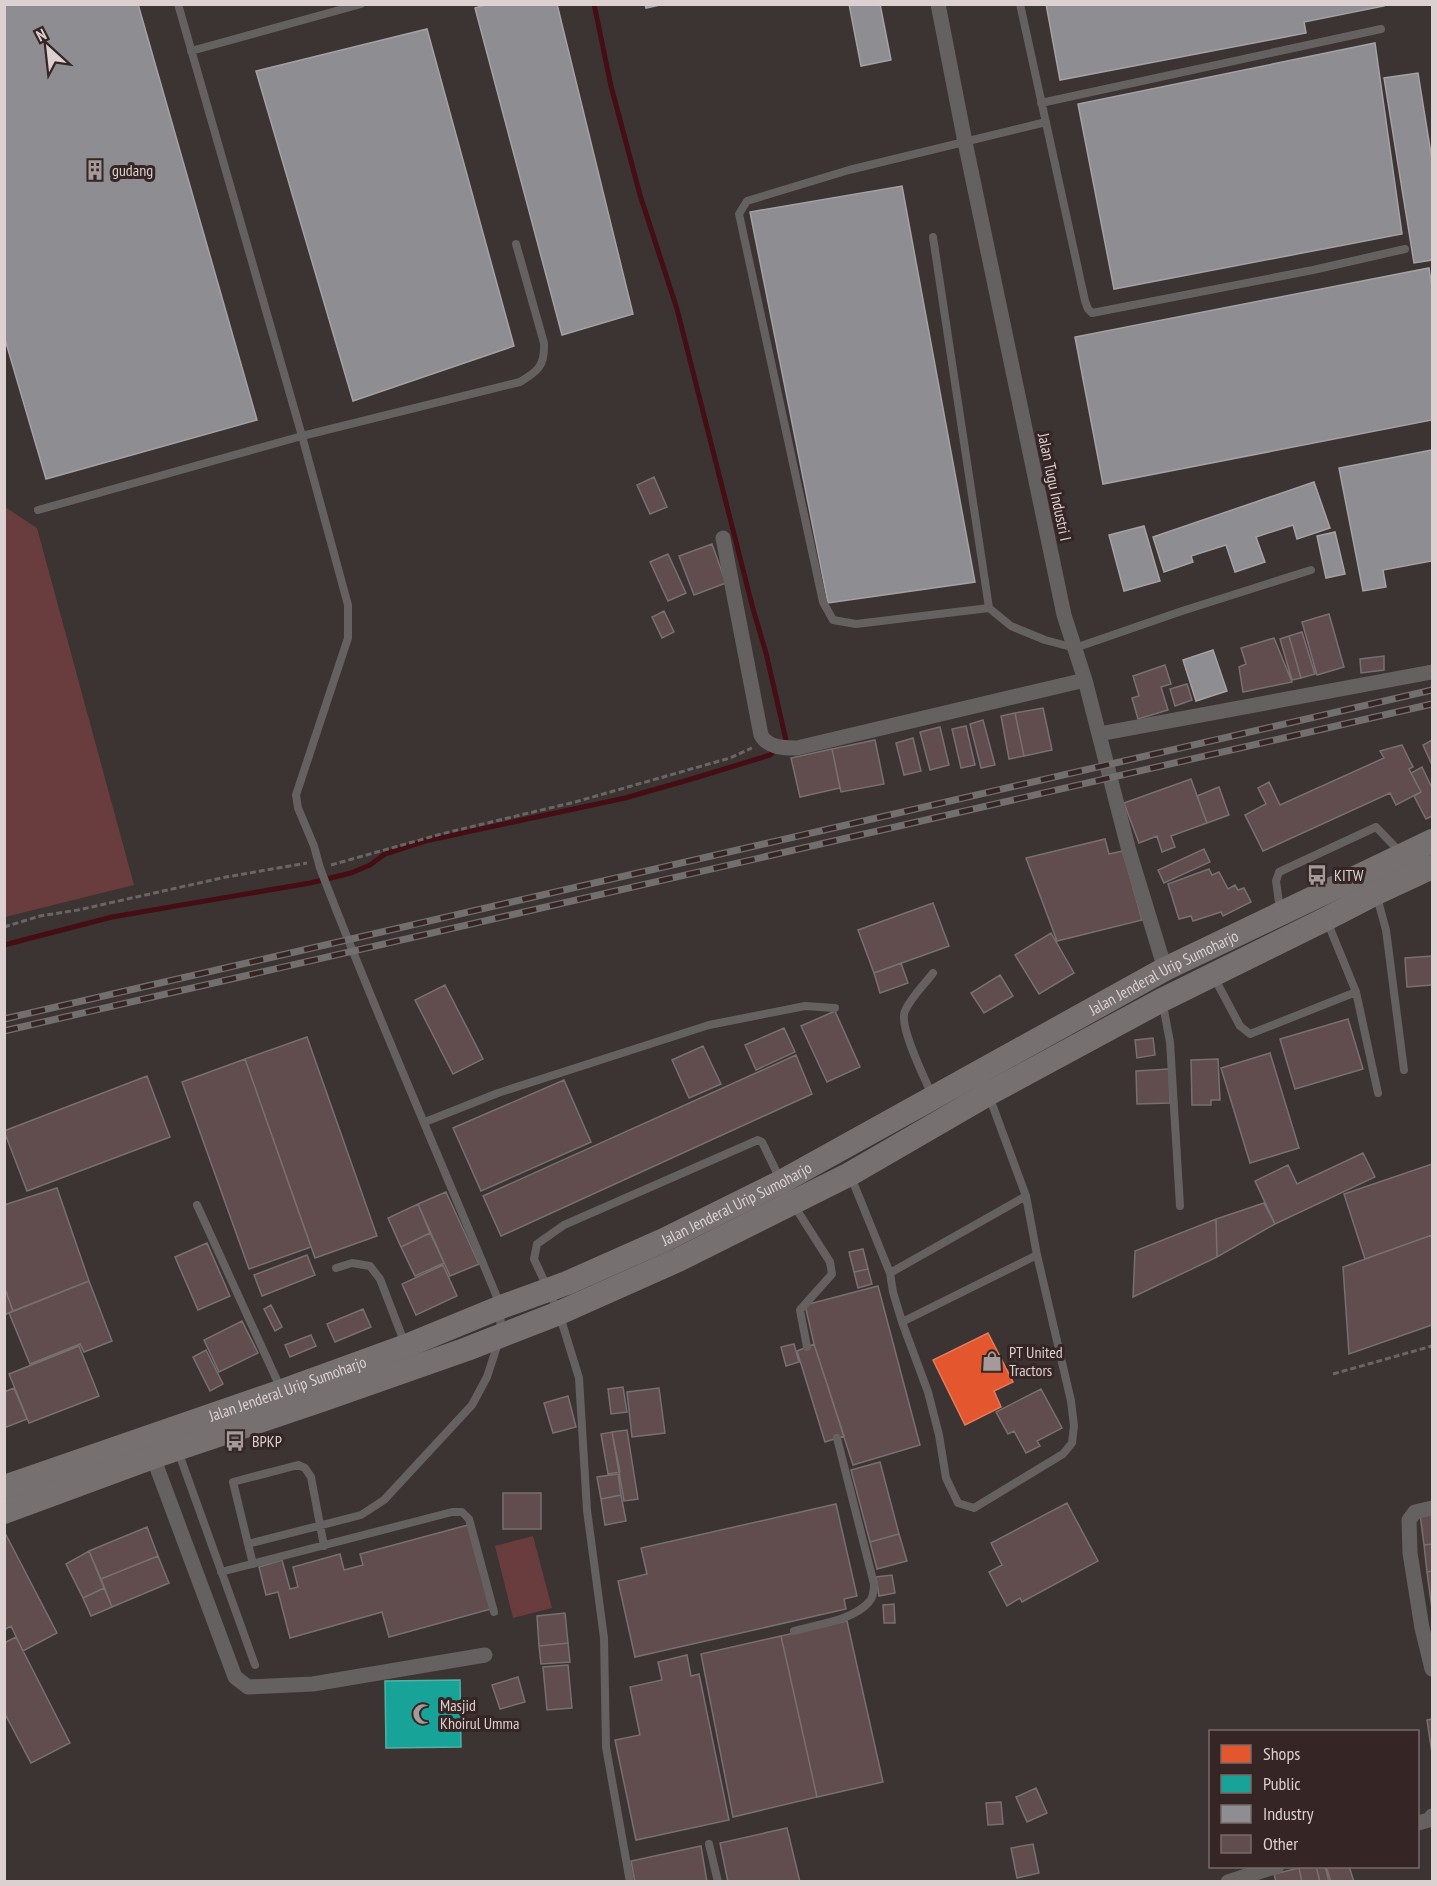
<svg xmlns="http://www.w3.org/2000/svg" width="1437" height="1886" viewBox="0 0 1437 1886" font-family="'PT Sans Narrow',sans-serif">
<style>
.grass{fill:#693c3d}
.shops{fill:#e4572e;stroke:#e27c5f;stroke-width:1.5}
.public{fill:#17a398;stroke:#52b1a9;stroke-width:1.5}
.industry{fill:#8d8d92;stroke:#a5a1a5;stroke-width:1.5}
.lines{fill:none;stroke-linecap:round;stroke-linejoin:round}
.stream{stroke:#440e14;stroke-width:5}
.building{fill:#614d4d;stroke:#787070;stroke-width:1.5}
.path{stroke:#6a6565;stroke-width:3;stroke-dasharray:6 3;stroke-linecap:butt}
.service{stroke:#656160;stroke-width:8}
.minor{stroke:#656160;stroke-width:15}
.trunk{stroke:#767070;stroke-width:24}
.rail-casing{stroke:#746f6f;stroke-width:7}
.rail{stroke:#362525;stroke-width:4.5;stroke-dasharray:14;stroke-linecap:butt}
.labels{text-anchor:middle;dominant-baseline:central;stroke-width:6;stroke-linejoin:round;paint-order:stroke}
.poi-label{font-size:16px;fill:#dcd1d0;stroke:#362525;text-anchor:start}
.street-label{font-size:16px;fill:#dcd1d0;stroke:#362525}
</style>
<rect width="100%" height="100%" fill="#3c3333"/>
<path class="grass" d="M5,507L37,528L134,885L5,917Z
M533,1536L552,1608L513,1618L495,1546Z"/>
<path class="shops" d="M988,1333L1013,1382L994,1391L1001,1407L965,1425L933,1360Z"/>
<path class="public" d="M460,1680L461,1747L386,1748L385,1681Z"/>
<path class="industry" d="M4,4H138L257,420L46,479L4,336Z
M488,4H557L633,314L562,335L475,8Z
M645,4H664L646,8Z
M849,4H880L891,60L861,66Z
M1046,4H1384V6L1304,22L1306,33L1060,80Z
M427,29L514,346L353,401L256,71Z
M1375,43L1402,234L1114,289L1078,104Z
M1418,73L1432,160V260L1414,263L1384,78Z
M902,186L975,582L828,603L750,212Z
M1429,268L1432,288V420L1103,484L1075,337Z
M1432,450V561L1383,570L1386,587L1363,591L1339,468Z
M1314,482L1330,528L1297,539L1293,525L1256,537L1265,562L1235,572L1226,545L1191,556L1193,562L1164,572L1153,537Z
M1144,526L1160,581L1124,591L1109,535Z
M1335,532L1345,574L1326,578L1317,536Z
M1213,650L1227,691L1196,701L1183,660Z"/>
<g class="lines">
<path class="stream" d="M4,945L112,917L310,883L351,873L370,865L385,854L425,841L625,798L695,778L770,755L786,740L766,653L753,609L677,309L640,195L611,86L594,4"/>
</g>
<path class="building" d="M654,477L667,507L650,514L637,485Z
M712,544L726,583L694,595L679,556Z
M668,554L686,593L668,601L650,562Z
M664,611L674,632L662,638L652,617Z
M1329,614L1344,667L1317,675L1302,622Z
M1302,632L1315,674L1301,678L1289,636Z
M1289,636L1301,678L1292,680L1280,639Z
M1274,638L1292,682L1243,692L1239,667L1246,664L1241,648Z
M1384,656V670L1361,673L1360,659Z
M1165,665L1171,684L1161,687L1168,710L1138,719L1132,698L1139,696L1133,676Z
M1187,684L1192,700L1175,706L1170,689Z
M1043,708L1052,750L1024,756L1015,713Z
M1015,713L1024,756L1009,759L1001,716Z
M983,720L995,765L981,768L970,724Z
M966,726L975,765L961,768L952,729Z
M940,727L949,765L930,770L920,732Z
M913,738L921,771L904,775L896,743Z
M875,740L884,784L841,792L832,749Z
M1432,740V765L1423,745Z
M1402,745L1413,767L1409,769L1421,792L1396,805L1390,793L1263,851L1245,815L1266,804L1258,788L1269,782L1280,805L1384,758L1380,751Z
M832,749L840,788L800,797L791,758Z
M1422,767L1432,788V816L1426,819L1414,796L1421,792L1411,773Z
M1191,779L1207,823L1171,836L1175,847L1162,852L1157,836L1139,843L1124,803Z
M1219,787L1229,815L1207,823L1197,796Z
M1105,839L1109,854L1123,851L1142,920L1057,941L1026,858Z
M1204,849L1210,862L1164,883L1158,870Z
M1209,869L1212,875L1219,872L1228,889L1235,885L1238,890L1244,888L1251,902L1223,916L1221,912L1193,921L1191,916L1179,919L1168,884Z
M933,903L949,946L874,973L858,930Z
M1051,933L1074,973L1039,994L1015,955Z
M1432,956V985L1407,987L1405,958Z
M901,963L908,983L880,993L874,973Z
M1000,975L1013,996L984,1013L971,993Z
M445,985L483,1059L453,1074L415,1000Z
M835,1011L860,1067L827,1082L801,1026Z
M1348,1019L1363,1069L1295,1089L1280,1039Z
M784,1028L795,1052L756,1070L745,1045Z
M307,1037L377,1236L315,1258L245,1059Z
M1153,1038L1155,1055L1137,1058L1135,1040Z
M703,1046L721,1084L689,1098L672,1060Z
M1270,1053L1299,1148L1250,1163L1221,1068Z
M796,1055L812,1094L501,1236L483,1196Z
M245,1059L311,1247L249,1269L182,1082Z
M1218,1059L1220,1100H1211V1105H1192L1191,1060Z
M1169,1069L1170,1103L1137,1104L1136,1071Z
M147,1076L170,1137L27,1191L4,1131Z
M564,1080L591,1142L481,1191L453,1128Z
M1363,1153L1375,1177L1275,1224L1255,1181L1288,1165L1297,1184Z
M1432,1164V1235L1365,1259L1344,1194Z
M57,1188L89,1281L13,1311L4,1286V1205Z
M446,1192L479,1264L450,1276L418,1204Z
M1264,1203L1275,1224L1217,1257L1216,1219Z
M418,1204L430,1233L401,1247L388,1218Z
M1216,1219L1217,1257L1133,1297L1135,1251Z
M430,1233L444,1263L415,1276L401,1247Z
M1432,1235V1325L1349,1354L1343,1267Z
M207,1243L230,1296L198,1310L175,1257Z
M863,1249L868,1269L854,1272L849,1252Z
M307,1255L315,1275L262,1296L254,1275Z
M443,1265L457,1296L416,1315L402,1284Z
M868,1269L872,1284L858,1288L854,1272Z
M89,1281L112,1341L84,1352L80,1344L30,1364L9,1313Z
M4,1286L13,1311L4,1315Z
M878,1286L920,1445L853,1465L814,1344L805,1305Z
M271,1305L282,1327L275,1331L264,1309Z
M363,1309L371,1327L335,1342L327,1324Z
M242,1321L258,1353L219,1372L204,1340Z
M311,1335L316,1346L290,1357L285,1345Z
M794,1344L799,1362L786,1366L781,1347Z
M814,1344L844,1436L825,1442L797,1351Z
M79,1346L99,1396L29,1423L9,1374Z
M206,1350L223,1384L210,1391L193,1357Z
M623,1387L627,1412L611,1414L608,1389Z
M14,1388L27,1419L4,1428V1392Z
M659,1388L665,1433L632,1437L627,1392Z
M1041,1389L1062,1428L1037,1441L1040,1446L1026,1453L1014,1431L1008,1434L996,1412Z
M568,1396L576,1427L553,1433L544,1403Z
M627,1430L638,1499L624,1501L612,1432Z
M612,1432L620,1472L608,1474L601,1434Z
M880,1462L899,1534L870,1542L851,1470Z
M618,1474L621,1495L601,1499L597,1477Z
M503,1493H541V1529H503Z
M621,1495L626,1521L605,1525L601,1499Z
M1067,1503L1098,1561L1022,1602L1020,1598L1007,1606L989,1572L1002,1565L991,1543Z
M836,1504L857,1596L844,1599L846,1609L635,1657L618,1581L647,1574L641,1548Z
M1432,1512V1544L1424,1545L1420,1514Z
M468,1525L491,1609L389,1637L382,1612L290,1638L278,1592L266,1595L259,1567L282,1560L290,1589L298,1587L293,1567L340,1554L344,1570L363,1565L360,1554Z
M147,1527L158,1556L101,1579L89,1551Z
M4,1531L57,1633L23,1651L11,1626L4,1630Z
M899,1534L907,1561L877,1569L870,1542Z
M1432,1544V1571L1427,1572L1424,1545Z
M89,1551L104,1588L83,1598L66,1564Z
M158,1556L169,1583L112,1607L101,1579Z
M1432,1571V1609L1427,1572Z
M892,1575L895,1593L879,1596L876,1577Z
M104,1588L112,1607L91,1616L83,1598Z
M894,1604L895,1623H884L883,1605Z
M565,1613L568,1643L539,1646L537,1616Z
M847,1621L883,1782L817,1797L781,1636Z
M781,1636L817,1797L733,1817L701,1654Z
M16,1637L70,1743L31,1763L4,1712V1643Z
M568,1643L570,1662L541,1664L539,1646Z
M687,1655L691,1676L699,1674L729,1820L636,1840L615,1740L640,1735L630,1687L662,1680L658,1662Z
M568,1665L572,1708L547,1710L543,1667Z
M518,1677L525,1702L500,1709L492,1685Z
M1432,1719V1753L1427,1720Z
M1036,1788L1047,1813L1027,1822L1016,1797Z
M1001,1802L1003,1824L988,1825L986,1803Z
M787,1828L800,1882H728L720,1843Z
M1033,1844L1039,1873L1017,1878L1011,1848Z
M701,1846L707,1882H635L631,1861Z
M1304,1866H1316L1320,1882H1302L1299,1868Z
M1316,1866H1325L1329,1882H1320Z
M1326,1866H1349L1354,1882H1331Z
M1299,1868L1302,1882H1276L1274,1874Z"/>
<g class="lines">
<path class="path" d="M331,865L441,834L575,802L730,758L752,748
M4,927L40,916L78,910L226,877L307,863
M1333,1374L1432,1346"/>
<path class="service" d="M1020,4L1085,301L1088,309L1092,313L1313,270L1405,249
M191,51L361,4
M1041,103L1381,29
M1046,122L849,170L747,201L739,214L823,602L833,620L856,624L989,608L1011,626L1045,640L1075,648L1182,611L1311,570
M933,237L989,608
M38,510L302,436L178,4
M1377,897L1386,930L1404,1070
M1280,910L1276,881L1279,872L1376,827L1400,852
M1327,921L1356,992L1378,1093
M1215,979L1240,1026L1250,1034L1356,992
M1163,1005L1170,1042L1180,1206
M932,1095C925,1079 898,1025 905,1011C911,997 924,985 933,973
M425,1122L498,1093L709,1025L805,1006L835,1008
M851,1177L890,1273L893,1292L902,1322L1037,1255
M197,1205L280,1387
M795,1207L830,1262L832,1274L800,1310L807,1347
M336,1268L352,1263L370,1266L380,1279L405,1344
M890,1273L1026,1196
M902,1322L928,1392L939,1435L946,1478L958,1503L974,1508L1063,1454L1072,1443L1074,1426L1071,1401L1037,1255L1026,1196L989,1096
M500,1331L501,1307C441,1160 376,1015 320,868L314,846L298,808L296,795L348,638V605L302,436L520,382C538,371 545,366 544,343L516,244
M178,1451L255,1665
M248,1544L233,1482L298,1465L305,1468L311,1477L324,1546
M253,1564L248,1544L361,1515L384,1500L472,1405L487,1377L498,1343
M221,1572L452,1512H462L469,1519L494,1612
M794,1631C818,1624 852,1621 869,1602C873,1598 874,1590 874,1584L837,1438
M709,1844L718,1882
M630,1882L606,1747L604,1638L587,1510L579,1378L559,1313L534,1259L537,1244L564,1225L758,1140L762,1142L780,1179"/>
<path class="minor" d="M938,4L965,142L1064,615L1085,680L1129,851L1165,969
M723,538L761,735C768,748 784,748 797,748L1085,680
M1099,734L1432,672
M153,1457L235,1677L248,1687L313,1684L485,1655
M1432,1508L1415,1512L1409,1520L1410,1553L1422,1628L1432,1669
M1418,1823L1429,1820L1432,1816
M1228,1882L1277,1866"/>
<g class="trunk">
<path id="s1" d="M4,1487L282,1391L406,1346L501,1307L567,1283L664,1240L781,1182L1165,969L1432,841"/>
<path d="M4,1512L153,1457L322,1400L467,1349L559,1313L678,1260L850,1174L988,1094L1162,1000L1326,919L1376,893L1432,867"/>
</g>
<g class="rail-casing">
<path id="rail" d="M4,1019L1432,690
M4,1031L1432,704"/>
</g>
<use href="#rail" class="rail"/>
</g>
<defs>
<g id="building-bare" transform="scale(1.62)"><path d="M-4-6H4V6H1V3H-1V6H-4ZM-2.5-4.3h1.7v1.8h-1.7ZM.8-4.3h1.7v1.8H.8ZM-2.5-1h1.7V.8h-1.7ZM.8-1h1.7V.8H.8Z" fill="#a49a99" stroke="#362525" stroke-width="2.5" paint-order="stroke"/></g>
<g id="bus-bare" transform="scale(1.62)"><path d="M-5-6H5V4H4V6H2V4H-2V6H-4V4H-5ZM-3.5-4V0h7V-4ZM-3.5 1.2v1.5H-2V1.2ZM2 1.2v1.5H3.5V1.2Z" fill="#a49a99" stroke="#362525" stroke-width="2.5" paint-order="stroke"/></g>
<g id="shop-bare" transform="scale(1.62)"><path d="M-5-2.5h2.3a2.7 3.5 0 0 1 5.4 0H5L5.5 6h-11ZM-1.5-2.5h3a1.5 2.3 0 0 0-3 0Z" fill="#a49a99" stroke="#362525" stroke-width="2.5" paint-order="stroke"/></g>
<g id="mosque-bare" transform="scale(1.62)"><path d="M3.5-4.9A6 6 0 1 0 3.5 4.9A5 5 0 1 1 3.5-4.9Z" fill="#a49a99" stroke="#362525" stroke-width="2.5" paint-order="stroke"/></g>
</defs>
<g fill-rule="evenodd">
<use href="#building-bare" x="95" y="170"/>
<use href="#bus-bare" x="1317" y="875"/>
<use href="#shop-bare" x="992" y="1361"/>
<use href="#bus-bare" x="235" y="1441"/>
<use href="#mosque-bare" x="423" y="1714"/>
</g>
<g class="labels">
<g class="poi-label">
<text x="112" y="170">gudang</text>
<text x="1334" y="875">KITW</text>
<text x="1009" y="1352">PT United<tspan x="1009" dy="18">Tractors</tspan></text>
<text x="252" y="1441">BPKP</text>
<text x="440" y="1705">Masjid<tspan x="440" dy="18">Khoirul Umma</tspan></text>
</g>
<g class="street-label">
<text transform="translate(1055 487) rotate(78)">Jalan Tugu Industri I</text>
<text stroke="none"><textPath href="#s1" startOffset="1272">Jalan Jenderal Urip Sumoharjo</textPath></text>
<text stroke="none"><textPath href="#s1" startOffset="786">Jalan Jenderal Urip Sumoharjo</textPath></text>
<text stroke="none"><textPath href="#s1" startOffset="300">Jalan Jenderal Urip Sumoharjo</textPath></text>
</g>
</g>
<rect width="1437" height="1886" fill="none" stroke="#dcd1d0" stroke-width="12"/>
<rect x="1209" y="1730" width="210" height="138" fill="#362525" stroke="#786a69" stroke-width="1.5"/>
<rect x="1221" y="1745" width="30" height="18" fill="#e4572e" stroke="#786a69" stroke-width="1.5"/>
<text x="1263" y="1760" font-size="18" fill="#dcd1d0">Shops</text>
<rect x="1221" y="1775" width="30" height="18" fill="#17a398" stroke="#786a69" stroke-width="1.5"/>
<text x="1263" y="1790" font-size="18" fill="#dcd1d0">Public</text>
<rect x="1221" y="1805" width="30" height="18" fill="#8d8d92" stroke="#786a69" stroke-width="1.5"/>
<text x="1263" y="1820" font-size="18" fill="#dcd1d0">Industry</text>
<rect x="1221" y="1835" width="30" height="18" fill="#614d4d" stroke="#786a69" stroke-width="1.5"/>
<text x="1263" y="1850" font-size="18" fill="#dcd1d0">Other</text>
<g transform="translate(48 48) rotate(333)" stroke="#362525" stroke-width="4.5" paint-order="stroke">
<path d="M0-4.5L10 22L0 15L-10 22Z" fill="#dcd1d0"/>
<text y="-9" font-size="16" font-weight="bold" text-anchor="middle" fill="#dcd1d0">N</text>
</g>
</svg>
